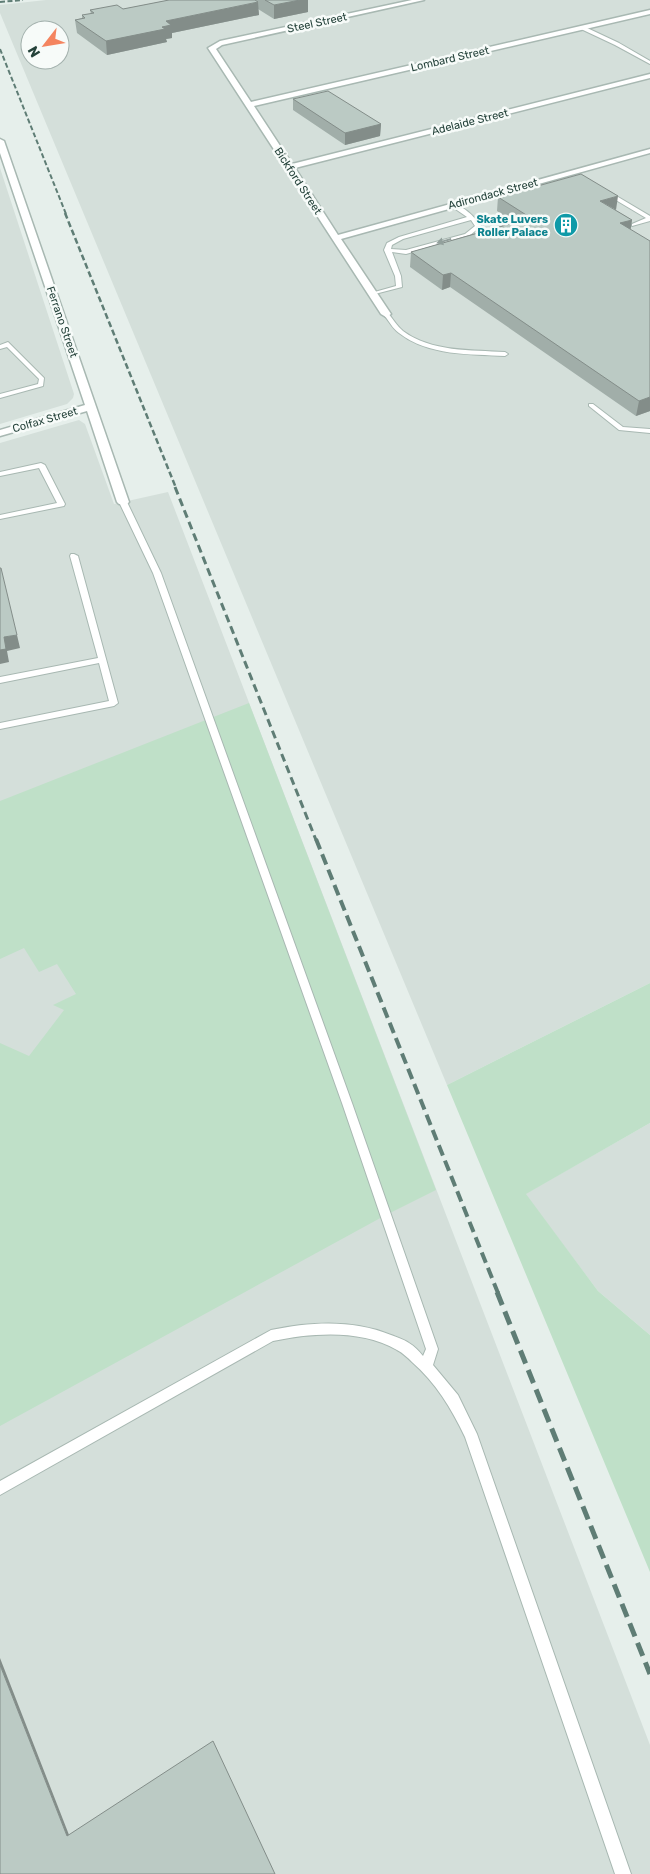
<svg xmlns="http://www.w3.org/2000/svg" width="650" height="1874" viewBox="0 0 650 1874" font-family="Rubik,sans-serif">
<style>
.built{fill:#d4dfda;fill-rule:evenodd}
.green{fill:#bfe0c8}
.lines{fill:none;stroke-linecap:round;stroke-linejoin:round}
.service-casing{stroke:#a8b8b2;stroke-width:2}
.minor-casing{stroke:#a8b8b2;stroke-width:3}
.service{fill:#fff;fill-rule:evenodd}
.minor{fill:#fff;fill-rule:evenodd}
.rail-far4{stroke:#5f7d75;stroke-width:2;stroke-dasharray:5 2.5;stroke-linecap:butt}
.rail-far3{stroke:#5f7d75;stroke-width:2.5;stroke-dasharray:6 3;stroke-linecap:butt}
.rail-far2{stroke:#5f7d75;stroke-width:3;stroke-dasharray:8 4.5;stroke-linecap:butt}
.rail-far1{stroke:#5f7d75;stroke-width:4;stroke-dasharray:11 5.5;stroke-linecap:butt}
.rail{stroke:#5f7d75;stroke-width:5;stroke-dasharray:14 7;stroke-linecap:butt}
.wall{fill:#a1aea9}
.shaded-wall{fill:#838d89}
.building{fill:#bbcac4;stroke:#838d89}
.oneway{fill:#92a09c}
.labels{text-anchor:middle;dominant-baseline:central;stroke-width:5;stroke-linejoin:round;paint-order:stroke}
.far-street-label{font-size:11px;fill:#24423a;stroke:#f7fbf9}
.far-culture-label{font-size:11px;font-weight:bold;fill:#0d838f;stroke:#f7fbf9;text-anchor:end}
</style>
<rect width="100%" height="100%" fill="#e6efeb"/>
<path class="built" d="M46,0H650V983L447,1085L0,13V5ZM30,30H60V60H30Z
M0,168L74,394L73,398L67,404L0,424Z
M79,420L85,424L114,504L168,492L650,1745V1874H0V443Z
M650,1123V1335L598,1291L525,1194Z"/>
<path class="green" d="M249,703L436,1190L384,1216L0,1426V1043L29,1056L64,1010L53,1005L76,994L57,964L39,972L24,948L0,959V801Z
M650,983V1123L526,1194L598,1291L650,1335V1572L447,1085Z"/>
<g class="lines">
<g class="service-casing">
<path id="service" d="M581,27H585L619,43L650,61V64L615,45L581,29Z
M604,191H608L650,216V221L632,226V224L646,218L604,193Z
M451,204C462,204 475,217 481,226L480,227L469,236L406,254L392,252L401,276L402,287L371,295V293L396,286L395,276L384,250L387,243L399,237L467,217L451,206ZM471,220L475,226L465,234L406,250L391,249L392,245L403,239Z
M384,313H388C393,319 397,326 403,331C431,352 471,350 505,352L508,354L505,356C470,354 428,356 399,333C393,329 389,321 384,315Z
M8,342L44,378L43,386L0,398V394L38,384L39,379L7,347L0,349V345Z
M589,404H593L623,427L650,429V433L619,430L589,406Z
M41,463L45,465L65,504L64,506L0,519V515L57,503L39,468L0,476V472Z
M120,500H126L127,502L161,573L352,1103L438,1349L433,1365L458,1395L477,1434L631,1874H615L465,1437C451,1408 436,1383 412,1362C408,1358 403,1353 397,1350C361,1329 312,1333 273,1341L0,1495V1481L271,1330C310,1322 353,1319 391,1335C396,1337 403,1339 409,1343C414,1346 419,1351 423,1356L426,1349L342,1103L153,573L119,502Z
M71,554H74L78,556L118,703L114,706L0,729V723L109,701L99,663L0,683V677L98,658L70,556Z"/>
</g>
<g class="minor-casing">
<path id="minor" d="M412,0H424L222,45L216,49L251,102L650,10V14L254,106L292,164L650,74V78L295,168L338,235L650,149V153L341,239L391,314L386,317L381,314L208,48L220,41Z
M0,139L4,141L129,502L127,504H119L117,502L87,411L0,436V430L85,405L0,153Z"/>
</g>
<use href="#service" class="service"/>
<use href="#minor" class="minor"/>
<path class="rail-far4" d="M0,2L23,0
M0,49L66,214"/>
<path class="rail-far3" d="M65,213L176,488"/>
<path class="rail-far2" d="M175,487L316,840"/>
<path class="rail-far1" d="M316,839L498,1293"/>
<path class="rail" d="M497,1292L650,1674"/>
</g>
<path class="wall" d="M169,0H308V12L274,19L258,9L259,15L172,33V38L166,39L167,42L107,55L77,33L75,20L82,18V15L91,14L90,10L123,9Z
M293,99L381,124L380,136L345,145L293,110Z
M498,197L615,210L632,220L630,229L650,411L636,416L450,287L442,290L410,267L411,252L514,222L497,211Z"/>
<path class="shaded-wall" d="M300,0H308V12L274,19V5Z
M258,2L259,15L172,33V38L166,39L167,42L107,55L106,41L162,27L166,21Z
M381,124L380,136L345,145V133Z
M618,196L616,210L600,201Z
M632,220L630,234L620,223Z
M451,273L450,287L442,290L443,275Z
M650,397V411L636,416L639,401Z
M17,635L20,648L7,651L9,662L0,664V650L4,637Z
M0,1658L71,1840L67,1836L0,1665Z"/>
<path class="building" d="M169,0H255L258,2L166,21L171,25L162,27L165,29L106,41L75,20L85,18L82,15L94,13L90,10L117,5L123,9Z
M265,0H300L274,5Z
M328,91L381,124L345,133L293,99Z
M581,174L618,196L600,201L632,220L620,223L650,241V397L639,401L451,273L443,275L411,252L531,218L498,197Z
M0,568H1L17,635L4,637L6,649L0,650Z
M0,1665L67,1836L213,1741L275,1874H0Z"/>
<defs><path id="oneway-solid" d="M-6-.8H1V-3.2L6.5 0L1 3.2V.8H-6Z" transform="scale(1.25)"/></defs>
<use class="oneway" href="#oneway-solid" transform="translate(444 241) rotate(164)"/>
<defs>
<g id="building-disc" transform="scale(1.25)"><circle r="9.5" fill="#0f9aa8" stroke="#f7fbf9"/><path d="M-4-6H4V6H1V3H-1V6H-4ZM-2.5-4.3h1.7v1.8h-1.7ZM.8-4.3h1.7v1.8H.8ZM-2.5-1h1.7V.8h-1.7ZM.8-1h1.7V.8H.8Z" fill="#fff"/></g>
</defs>
<g fill-rule="evenodd">
<use href="#building-disc" x="566" y="225"/>
</g>
<g class="labels">
<g class="far-street-label">
<text transform="translate(317 23) rotate(-12)">Steel Street</text>
<text transform="translate(450 59) rotate(-13)">Lombard Street</text>
<text transform="translate(470 122) rotate(-14)">Adelaide Street</text>
<text transform="translate(298 181) rotate(57)">Bickford Street</text>
<text transform="translate(493 194) rotate(-15)">Adirondack Street</text>
<text transform="translate(62 322) rotate(71)">Ferrano Street</text>
<text transform="translate(45 420) rotate(-16)">Colfax Street</text>
</g>
<g class="far-culture-label">
<text x="548" y="219">Skate Luvers<tspan x="548" dy="13">Roller Palace</tspan></text>
</g>
</g>
<g transform="translate(45 45) rotate(239)"><circle r="24" fill="#f7fbf9" stroke="#a3b1ad"/>
<path d="M0-4L9 19L0 12L-9 19Z" fill="#f4845f"/>
<text y="-8" font-size="14" font-weight="bold" text-anchor="middle" fill="#24423a">N</text>
</g>
</svg>
